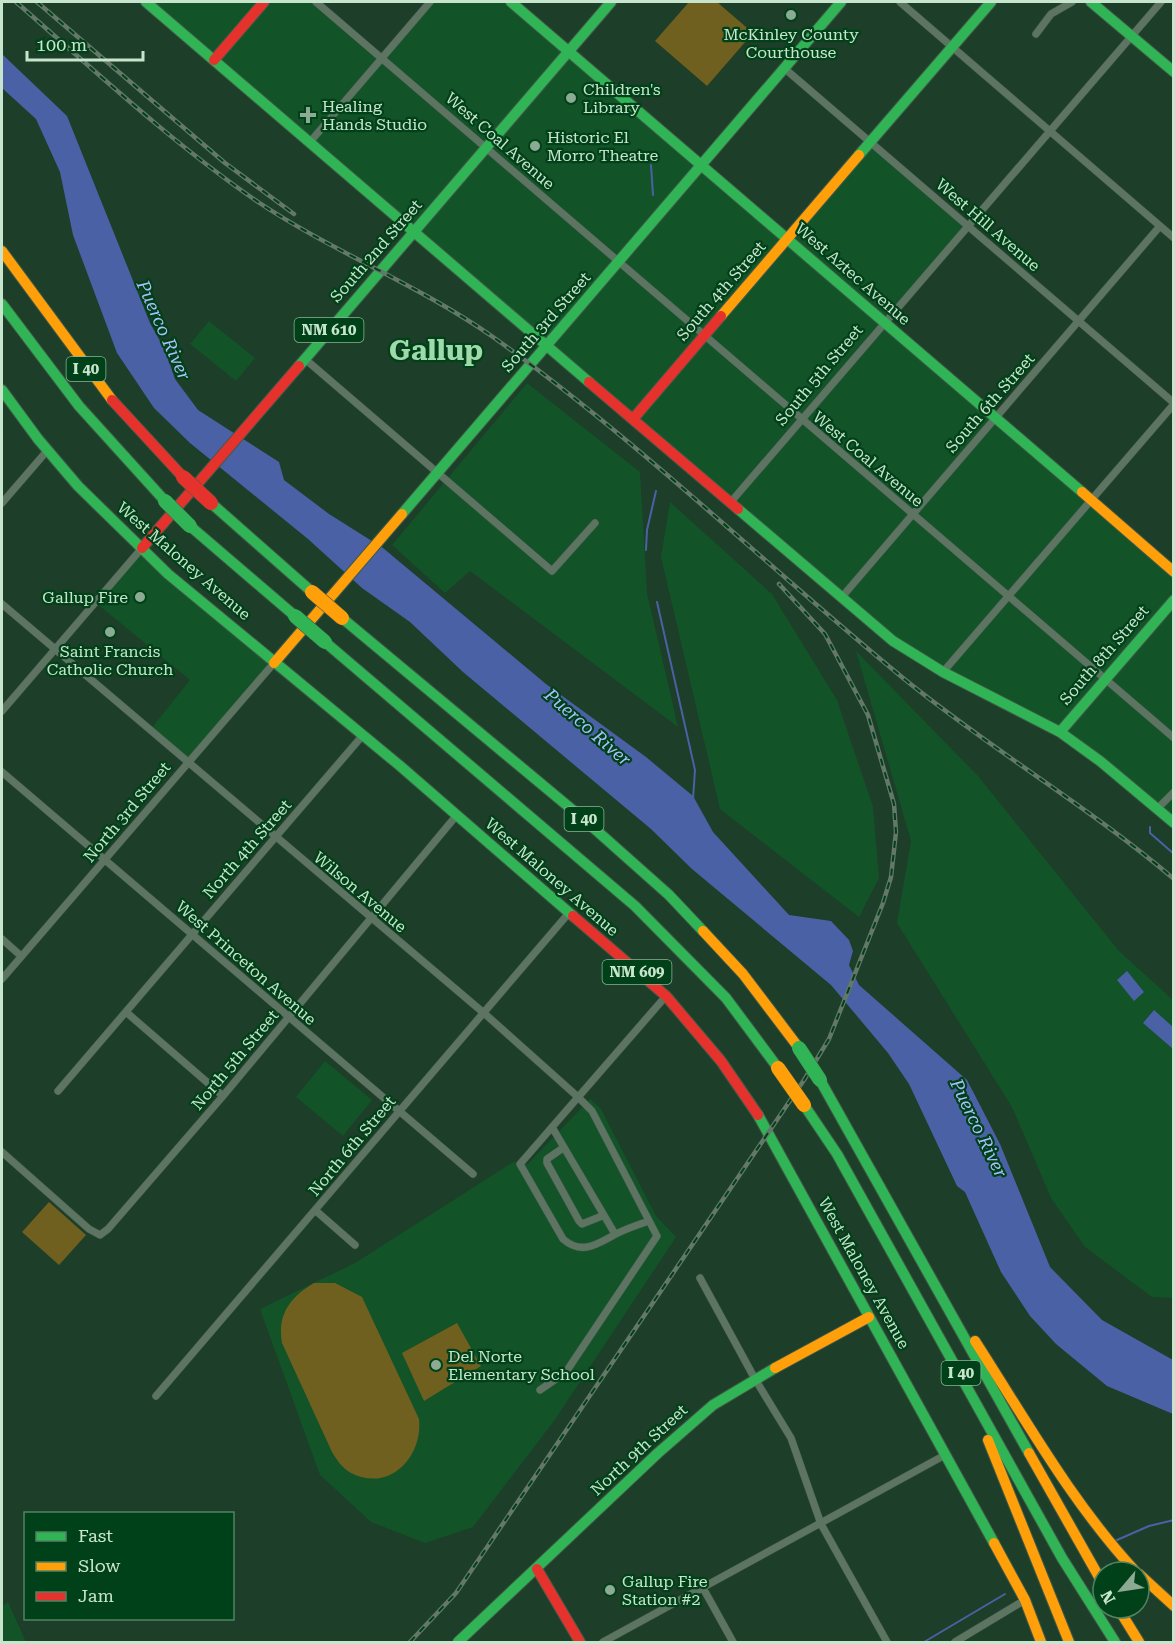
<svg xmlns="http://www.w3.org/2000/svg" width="1175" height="1644" viewBox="0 0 1175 1644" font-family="'Roboto Serif',serif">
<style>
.built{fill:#125328}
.green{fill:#70601f}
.water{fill:#4a61a6}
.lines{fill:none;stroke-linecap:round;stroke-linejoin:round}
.stream{stroke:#4a61a6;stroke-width:2}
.street-casing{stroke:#405a48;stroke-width:8}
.fast-casing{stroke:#405a48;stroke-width:12}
.slow-casing{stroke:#405a48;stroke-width:12}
.jam-casing{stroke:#405a48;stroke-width:12}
.street{stroke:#5e7463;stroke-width:7}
.fast{stroke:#30b455;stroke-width:10}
.slow{stroke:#ff9f0a;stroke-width:10}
.jam{stroke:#e5322d;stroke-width:10}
.rail-casing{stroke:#637869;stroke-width:4.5}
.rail{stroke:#004119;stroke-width:2;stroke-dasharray:7;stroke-linecap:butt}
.fast-bridge-casing{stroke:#405a48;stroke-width:15;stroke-linecap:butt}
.slow-bridge-casing{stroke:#405a48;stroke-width:15;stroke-linecap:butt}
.jam-bridge-casing{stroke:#405a48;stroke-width:15;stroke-linecap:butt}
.fast-bridge{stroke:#30b455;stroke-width:14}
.slow-bridge{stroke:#ff9f0a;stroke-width:14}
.jam-bridge{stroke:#e5322d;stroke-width:14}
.poi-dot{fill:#8cab93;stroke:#004119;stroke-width:2}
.labels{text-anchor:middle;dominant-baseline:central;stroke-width:4.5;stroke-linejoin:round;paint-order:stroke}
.shield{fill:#004119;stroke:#8bb496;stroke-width:1.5}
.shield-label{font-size:15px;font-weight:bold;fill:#c7e5cc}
.poi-label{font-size:16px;fill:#c7e5cc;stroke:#004119;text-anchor:start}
.street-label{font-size:16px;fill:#c7e5cc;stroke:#004119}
.water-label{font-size:18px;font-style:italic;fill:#aabfff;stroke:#004119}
.town-label{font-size:28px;font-weight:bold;fill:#9fdbaa;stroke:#004119}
</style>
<rect width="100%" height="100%" fill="#1d3e28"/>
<path class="built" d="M146,2H317L382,58L430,2H511L787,239L870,142L968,226L885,323L1173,572V823L1100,761L893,641Z
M209,321L255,358L236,381L190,344Z
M527,383L640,472L647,593L678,727L470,571L445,593L392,545Z
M670,502L772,594L837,700L873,807L879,878L859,917L720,809L661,557Z
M142,548L274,663L187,761L150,730L190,680L96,603Z
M856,651L978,776L1119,951L1173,1000V1298L1152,1297L1085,1247L1051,1198L1012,1107L897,923L911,841Z
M325,1061L372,1100L343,1136L296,1097Z
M590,1099L601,1109L656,1216L676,1237L554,1421L473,1527L425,1543L371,1522L320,1475L260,1309L355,1263L513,1162L528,1164Z
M8,1602L26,1642H2V1606Z"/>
<path class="green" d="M689,2H717L753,33L707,86L655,41Z
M49,1202L86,1235L59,1265L22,1232Z
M314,1283H335L362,1297L419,1419C423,1456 390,1493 351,1473C342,1468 337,1460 332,1452L282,1343C277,1315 290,1297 314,1283Z
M457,1323L481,1366L424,1401L402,1353Z"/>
<path class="water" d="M2,54L67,116L150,323L165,350L175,379L198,410L279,462L284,480L329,514L383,548L546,684L646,757L693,796L713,832L789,915L831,921L849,940L853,951L849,965L859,985L967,1080L1000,1144L1050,1267L1102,1320L1173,1360V1414L1107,1386L1056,1344L1030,1316L1001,1272L965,1192L957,1186L909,1084L888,1053L831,985L692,869L651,829L463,672L410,622L362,588L308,539L190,443L154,408L117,353L73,235L60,172L36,119L2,88Z
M1127,971L1144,992L1134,1001L1117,980Z
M1154,1010L1173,1027V1049L1143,1023Z"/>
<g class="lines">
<path class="stream" d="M651,165L653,195
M646,550L647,530L656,491
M657,602L695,770L693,799
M1150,827V833L1174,854
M1117,1540L1149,1526L1174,1520
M924,1642L1005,1594"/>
<g class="street-casing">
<path id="street" d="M316,2L1174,738
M900,2L1174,238
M1036,34L1051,14L1072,2
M784,68L1174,403
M310,142L430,2
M305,359L552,571L595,523
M2,503L46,452
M730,503L1161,2
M841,598L1160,226
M2,604L485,1014L578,1097L592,1111L657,1236L566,1372L540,1390
M943,672L1174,404
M2,711L142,548
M2,772L473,1174
M1157,809L1174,792
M2,939L21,956
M2,979L274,663
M126,1012L223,1096
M58,1091L363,735
M552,1127L615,1234
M563,1148L547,1159V1163L579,1221L582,1224L602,1216
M2,1152L89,1229L100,1235L108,1229L223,1096L456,816
M315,1210L355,1245
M649,1221C637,1225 625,1229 614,1235C596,1245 581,1255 563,1239L520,1164L666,996
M700,1278L755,1379L791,1438L821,1524L887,1642
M156,1396L568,914
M703,1588L733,1642
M603,1642L945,1455
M955,1642L1025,1600"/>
</g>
<g class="fast-casing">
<path id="fast" d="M146,2L589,382
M511,2L1082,492
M1091,2L1174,72
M859,155L991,2
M2,304L79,406L165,501
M299,366L611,2
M2,390L38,439L78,486L168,574L399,765L573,916
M211,503L312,592
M738,509L893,641L943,672L1060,732L1100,761L1174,823
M402,514L841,2
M190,526L295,616
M342,618L587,822L669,895L703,931
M325,642L635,906L726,998L778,1068
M1060,732L1174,600
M820,1080L1029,1453
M804,1105L837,1154L1062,1558L1115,1642
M758,1115L994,1543
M458,1642L658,1453L713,1405L775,1368"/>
</g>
<g class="slow-casing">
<path id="slow" d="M2,251L112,400
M721,316L859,155
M1082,492L1174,572
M274,663L402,514
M703,931L743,974L799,1048
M975,1341C1026,1420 1072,1503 1136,1572
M775,1368L869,1317
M988,1440L1069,1642
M1029,1453L1103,1584
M994,1543L1025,1600L1041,1642
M1139,1574L1174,1606
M1118,1608L1139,1642"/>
</g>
<g class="jam-casing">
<path id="jam" d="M214,60L264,2
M589,382L738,509
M112,400L183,477
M633,419L721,316
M142,548L299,366
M573,916L666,996L721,1061L758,1115
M537,1569L580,1642"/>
</g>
<use href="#street" class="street"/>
<use href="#fast" class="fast"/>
<use href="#slow" class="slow"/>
<use href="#jam" class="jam"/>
<g class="rail-casing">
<path id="rail" d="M16,2C94,70 172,143 258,202C333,252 419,285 493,337C638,440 765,565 903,678C990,749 1088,806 1174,879
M37,2L225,163L294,214
M410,1642L456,1593L804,1080L829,1039L883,903L891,877L896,832L894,804L868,715L825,634L779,584"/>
</g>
<use href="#rail" class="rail"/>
<g class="fast-bridge-casing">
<path id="fast-bridge" d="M165,501L190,526
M295,616L325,642
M799,1048L820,1080"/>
</g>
<g class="slow-bridge-casing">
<path id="slow-bridge" d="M312,592L342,618
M778,1068L804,1105"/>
</g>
<g class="jam-bridge-casing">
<path id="jam-bridge" d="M183,477L211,503"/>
</g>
<use href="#fast-bridge" class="fast-bridge"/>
<use href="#slow-bridge" class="slow-bridge"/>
<use href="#jam-bridge" class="jam-bridge"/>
</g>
<g class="poi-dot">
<circle cx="791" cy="15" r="6"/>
<circle cx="571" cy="98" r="6"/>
<path d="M305 106h6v6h6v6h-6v6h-6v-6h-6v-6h6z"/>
<circle cx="535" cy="146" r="6"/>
<circle cx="140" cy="597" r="6"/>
<circle cx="110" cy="632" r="6"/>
<circle cx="436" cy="1365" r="6"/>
<circle cx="610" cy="1590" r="6"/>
</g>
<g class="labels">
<g class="shield">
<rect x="294.5" y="318" width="69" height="24" rx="4.5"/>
<rect x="66.5" y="357" width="39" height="24" rx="4.5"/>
<rect x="564.5" y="807" width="39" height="24" rx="4.5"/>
<rect x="602.5" y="960" width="69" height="24" rx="4.5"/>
<rect x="941.5" y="1361" width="39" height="24" rx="4.5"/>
</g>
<g class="shield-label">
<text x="329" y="330">NM 610</text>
<text x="86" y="369">I 40</text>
<text x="584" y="819">I 40</text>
<text x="637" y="972">NM 609</text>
<text x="961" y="1373">I 40</text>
</g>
<g class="poi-label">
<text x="791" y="34" text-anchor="middle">McKinley County<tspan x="791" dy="18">Courthouse</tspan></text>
<text x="583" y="89">Children's<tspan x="583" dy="18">Library</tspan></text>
<text x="322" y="106">Healing<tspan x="322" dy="18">Hands Studio</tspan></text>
<text x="547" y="137">Historic El<tspan x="547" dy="18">Morro Theatre</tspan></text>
<text x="128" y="597" text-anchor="end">Gallup Fire</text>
<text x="110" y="651" text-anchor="middle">Saint Francis<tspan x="110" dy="18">Catholic Church</tspan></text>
<text x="448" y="1356">Del Norte<tspan x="448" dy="18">Elementary School</tspan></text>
<text x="622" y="1581">Gallup Fire<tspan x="622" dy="18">Station #2</tspan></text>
</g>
<g class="street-label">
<text transform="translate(500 141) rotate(41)">West Coal Avenue</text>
<text transform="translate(988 225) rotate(41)">West Hill Avenue</text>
<text transform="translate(376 251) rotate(-49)">South 2nd Street</text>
<text transform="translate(853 274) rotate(41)">West Aztec Avenue</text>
<text transform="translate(721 291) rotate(-49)">South 4th Street</text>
<text transform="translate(546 322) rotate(-49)">South 3rd Street</text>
<text transform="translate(819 375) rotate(-50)">South 5th Street</text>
<text transform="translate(990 403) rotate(-49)">South 6th Street</text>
<text transform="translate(868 459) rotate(40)">West Coal Avenue</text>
<text transform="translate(184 561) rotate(41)">West Maloney Avenue</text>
<text transform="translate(1104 655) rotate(-49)">South 8th Street</text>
<text transform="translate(127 812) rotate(-50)">North 3rd Street</text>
<text transform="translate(247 849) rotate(-49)">North 4th Street</text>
<text transform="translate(552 877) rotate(41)">West Maloney Avenue</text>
<text transform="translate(360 892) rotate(40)">Wilson Avenue</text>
<text transform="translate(246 963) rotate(41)">West Princeton Avenue</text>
<text transform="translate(235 1060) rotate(-50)">North 5th Street</text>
<text transform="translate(352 1146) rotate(-50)">North 6th Street</text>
<text transform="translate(864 1273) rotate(61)">West Maloney Avenue</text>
<text transform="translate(639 1450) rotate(-43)">North 9th Street</text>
</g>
<g class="water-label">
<text transform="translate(164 330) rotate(66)">Puerco River</text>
<text transform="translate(588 727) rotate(41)">Puerco River</text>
<text transform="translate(979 1128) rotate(64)">Puerco River</text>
</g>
<g class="town-label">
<text x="436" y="350">Gallup</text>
</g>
</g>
<rect width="1175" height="1644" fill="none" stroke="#c7e5cc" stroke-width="6"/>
<rect x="24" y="1512" width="210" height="108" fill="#004119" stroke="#508361" stroke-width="1.5"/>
<rect x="36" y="1532" width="30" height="9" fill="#30b455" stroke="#508361" stroke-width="1.5"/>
<text x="78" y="1542" font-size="18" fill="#c7e5cc">Fast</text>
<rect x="36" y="1562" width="30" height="9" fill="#ff9f0a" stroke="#508361" stroke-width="1.5"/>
<text x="78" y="1572" font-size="18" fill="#c7e5cc">Slow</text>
<rect x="36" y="1592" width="30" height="9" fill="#e5322d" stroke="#508361" stroke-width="1.5"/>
<text x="78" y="1602" font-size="18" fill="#c7e5cc">Jam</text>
<g transform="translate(1121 1590) rotate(241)"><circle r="28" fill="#004119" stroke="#508361" stroke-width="1.5"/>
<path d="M0-4.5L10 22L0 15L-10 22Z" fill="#8cab93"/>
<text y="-9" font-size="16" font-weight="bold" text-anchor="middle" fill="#c7e5cc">N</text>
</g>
<path d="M27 51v9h116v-9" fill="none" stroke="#c7e5cc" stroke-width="3"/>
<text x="36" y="51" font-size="18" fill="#c7e5cc" stroke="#004119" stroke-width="4.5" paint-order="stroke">100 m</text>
</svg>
